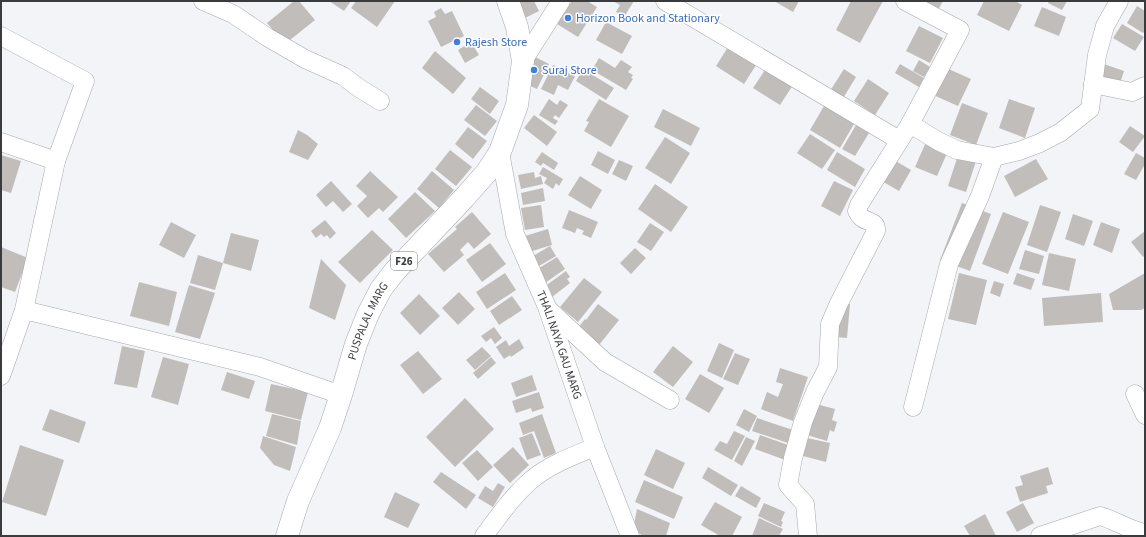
<svg xmlns="http://www.w3.org/2000/svg" width="1146" height="537" viewBox="0 0 1146 537" font-family="'Source Sans 3',sans-serif">
<style>
.building{fill:#c1bdbb}
.lines{fill:none;stroke-linecap:round;stroke-linejoin:round}
.minor-casing{stroke:#a6a8ab;stroke-width:19}
.primary-casing{stroke:#a6a8ab;stroke-width:23}
.minor{stroke:#fff;stroke-width:18}
.primary{stroke:#fff;stroke-width:22}
.shop-dot{fill:#3f7fe0;stroke:#fff;stroke-width:1.5}
.labels{text-anchor:middle;dominant-baseline:central;stroke-width:3;stroke-linejoin:round;paint-order:stroke}
.shield{fill:#fff;stroke:#757677;stroke-width:1}
.shield-label{font-size:11px;font-weight:bold;fill:#3a3b3d}
.shop-label{font-size:12px;fill:#366cbe;stroke:#fff;text-anchor:start}
.street-label{font-size:12px;fill:#3a3b3d;stroke:#fff}
</style>
<rect width="100%" height="100%" fill="#f2f4f8"/>
<path class="building" d="M294,1H299L315,20L285,44L267,23Z
M329,1H351L344,11Z
M356,1H395L377,27L351,8Z
M512,1H534L539,11L521,20Z
M572,1H587L597,7L578,37L557,24Z
M613,1H634L624,17L616,12L620,5Z
M774,1H799L793,12Z
M851,1H883L860,43L836,30Z
M924,1H943L938,10Z
M984,1H1015L1022,5L1009,31L977,15Z
M1049,1H1067L1062,10L1048,3Z
M1137,6L1145,11V31L1143,33L1127,23Z
M1042,7L1066,17L1059,36L1034,26Z
M441,8L445,14L452,11L464,36L441,47L428,21L436,17L434,12Z
M606,22L632,36L622,54L596,40Z
M1122,24L1144,37L1135,51L1113,38Z
M919,26L943,38L930,63L906,51Z
M471,42L479,55L465,63L458,50Z
M730,44L758,62L744,84L716,66Z
M435,51L466,78L453,94L422,68Z
M533,56L549,64L537,89L521,82Z
M599,58L615,68L621,60L632,67L628,72L633,75L631,78L633,79L626,90L592,70Z
M919,60L930,67L924,77L913,71Z
M1101,63L1124,71L1119,86L1096,78Z
M900,64L924,78L919,87L895,73Z
M553,65L575,76L568,90L558,85L554,95L541,89Z
M767,67L793,85L780,105L753,88Z
M944,67L971,79L958,106L931,94Z
M583,69L614,88L606,100L576,81Z
M844,69L856,77L842,100L830,91Z
M868,79L889,93L875,115L854,101Z
M480,87L499,101L490,114L471,99Z
M549,99L557,105L560,100L568,105L559,118L555,115L553,118L558,121L555,125L539,115Z
M599,99L629,116L611,147L584,131L589,122L586,121Z
M1009,99L1035,108L1025,138L999,128Z
M962,103L988,113L976,145L950,135Z
M476,105L497,121L485,136L464,120Z
M824,106L854,124L840,148L810,130Z
M663,109L700,128L691,146L654,127Z
M534,115L557,132L547,146L524,128Z
M856,125L869,133L855,156L842,149Z
M1130,126L1145,136L1133,152L1119,142Z
M468,127L487,141L473,159L455,144Z
M298,130L307,135L318,144L308,160L289,152Z
M810,134L835,150L822,169L797,153Z
M665,137L690,153L671,184L645,168Z
M926,142L948,151L937,176L915,167Z
M450,150L472,167L456,186L435,169Z
M598,151L615,160L608,174L591,165Z
M542,152L558,163L554,170L543,163L541,166L535,162Z
M837,152L865,169L855,187L827,170Z
M1136,153L1145,158V164L1136,180L1124,174Z
M1,155L21,161L11,193L1,190Z
M958,155L976,161L966,192L948,186Z
M892,159L911,170L899,191L880,180Z
M1036,159L1048,179L1015,197L1004,176Z
M619,160L633,166L626,181L612,174Z
M543,167L563,179L559,186L556,183L553,189L544,183L547,178L539,174Z
M370,171L398,197L383,212L379,208L368,218L357,206L367,196L356,186Z
M432,171L454,190L439,208L417,189Z
M534,172L535,178L541,176L543,184L521,189L518,175Z
M580,176L602,190L591,209L568,195Z
M331,181L352,204L343,212L333,201L326,207L316,195Z
M834,181L853,190L840,216L821,206Z
M655,184L688,207L671,232L638,209Z
M543,188L545,201L523,205L521,193Z
M415,192L435,211L406,238L388,219Z
M962,203L991,214L970,271L940,260Z
M541,205L544,227L525,230L521,208Z
M1040,205L1061,212L1047,252L1027,245Z
M569,210L598,222L591,238L582,234L584,231L577,228L575,233L562,228Z
M472,212L491,234L474,249L468,242L460,250L464,255L444,272L428,254L457,229L455,227Z
M1003,212L1029,222L1008,274L982,264Z
M1073,214L1093,221L1084,246L1065,239Z
M325,220L336,233L330,239L327,235L324,237L321,234L316,238L311,231Z
M171,222L196,235L184,258L159,245Z
M1101,222L1120,229L1112,253L1093,245Z
M650,223L664,232L651,251L637,242Z
M548,229L552,245L529,252L525,236Z
M372,230L393,250L360,283L338,262Z
M1145,231V255L1143,257L1131,242Z
M231,233L259,240L251,271L223,263Z
M490,243L506,264L482,282L466,260Z
M550,246L556,256L534,269L528,259Z
M1,247L28,258L15,292L1,287Z
M635,248L646,258L631,274L620,263Z
M1025,250L1044,256L1039,274L1019,269Z
M1049,253L1076,259L1069,291L1042,285Z
M198,255L223,263L215,290L190,283Z
M557,257L565,269L545,283L536,270Z
M321,259L346,285L335,320L309,308Z
M566,271L570,277L567,279L570,283L552,297L544,287Z
M505,273L516,290L487,309L476,292Z
M959,273L987,280L976,325L948,319Z
M1017,273L1035,279L1031,290L1013,284Z
M1145,273V308L1141,310H1113L1109,294Z
M584,278L602,292L578,322L560,307Z
M994,281L1004,284L1000,297L990,293Z
M139,282L177,292L169,326L130,316Z
M189,285L215,293L200,339L175,332Z
M459,292L475,309L458,325L442,308Z
M1101,293L1103,322L1044,326L1042,298Z
M419,294L440,316L420,335L400,313Z
M512,296L522,310L499,325L490,311Z
M844,303L850,304L847,338L835,337L836,321H842Z
M598,304L619,320L599,345L577,329L585,319L586,320Z
M494,327L502,338L495,344L491,338L486,342L481,336Z
M519,339L524,348L511,357L510,355L504,359L496,347L506,340L509,346Z
M719,343L734,350L722,378L707,371Z
M122,346L145,351L137,388L114,384Z
M673,346L693,362L673,387L653,372Z
M482,347L491,356L475,370L466,360Z
M418,351L442,379L423,394L400,365Z
M735,353L750,359L738,385L723,379Z
M163,357L189,364L178,405L151,397Z
M491,357L496,363L478,379L473,373Z
M780,368L808,377L793,421L761,409L767,392L778,397L783,384L776,382Z
M227,372L255,381L249,399L221,390Z
M700,374L724,388L709,413L685,399Z
M532,375L537,390L516,397L511,383Z
M271,384L308,392L301,420L265,411Z
M539,392L544,408L532,412L531,408L516,413L512,401Z
M465,398L494,429L455,467L426,437Z
M816,404L835,409L832,420L837,422L834,432L830,430L827,441L807,435Z
M50,409L86,422L79,443L42,430Z
M744,409L757,416L749,432L736,425Z
M272,414L301,421L297,445L266,436Z
M542,414L556,453L544,458L534,431L523,435L519,423Z
M757,418L793,430L788,443L752,431Z
M734,431L745,436L732,460L714,450L720,441L727,444Z
M532,433L541,455L527,460L519,438Z
M760,435L791,446L785,460L755,449Z
M263,436L296,447L290,471L274,465L260,448Z
M746,437L755,441L742,466L734,461Z
M807,438L830,443L826,462L803,456Z
M20,445L64,460L46,516L2,502Z
M513,447L529,465L510,483L493,465Z
M656,449L685,463L673,489L644,475Z
M477,450L493,467L478,481L462,463Z
M708,467L738,485L731,496L702,478Z
M1048,467L1053,484L1046,486L1048,493L1020,502L1015,487L1023,485L1020,476Z
M441,472L476,495L466,509L433,482Z
M644,480L683,497L674,519L635,502Z
M498,483L505,487L493,507L478,498L485,486L493,491Z
M741,486L761,498L756,508L735,496Z
M395,492L420,504L408,528L384,517Z
M715,502L742,517L732,536H720L701,525Z
M764,503L785,512L781,521L783,522L781,527L758,516Z
M1023,503L1034,523L1017,532L1006,512Z
M637,509L670,523L666,536H643L633,529Z
M985,514L996,536H970L964,526Z
M759,518L783,529L779,536H752Z"/>
<g class="lines">
<g class="minor-casing">
<g id="minor">
<path d="M203,1L233,14L267,37L305,59L343,76L359,88L380,101"/>
<path d="M665,1L899,140"/>
<path d="M1,36L85,81L56,161L24,310L1,376"/>
<path d="M523,61L561,1"/>
<path d="M1093,84L1132,92L1145,86"/>
<path d="M910,124L938,141L957,150L994,157L1019,151L1040,143L1061,132L1090,109L1097,55L1105,26L1119,1"/>
<path d="M1,142L56,161"/>
<path id="s1" d="M500,152L515,234L547,307L595,447L630,536"/>
<path d="M548,309L605,362L670,400"/>
<path d="M24,310L260,367L341,395"/>
<path d="M1135,394L1145,415"/>
<path d="M913,407L949,264L980,196L994,157"/>
<path d="M484,536C498,517 512,497 530,481C548,465 573,456 595,447"/>
<path d="M808,536L805,504L788,485L793,458L803,422L815,392L828,367L830,324L839,303L876,231C877,220 867,223 861,217C859,215 858,213 857,211L859,205L910,124L960,30L905,1"/>
<path d="M1040,536L1100,516C1115,520 1129,530 1145,533"/>
</g>
</g>
<g class="primary-casing">
<g id="primary">
<path id="s2" d="M287,536L298,501L330,428L341,395L356,344L368,314L381,289L395,271L464,198L487,172L500,152L517,105L523,61L517,27L508,1"/>
</g>
</g>
<use href="#minor" class="minor"/>
<use href="#primary" class="primary"/>
</g>
<g class="shop-dot">
<circle cx="568" cy="18" r="4"/>
<circle cx="457" cy="42" r="4"/>
<circle cx="534" cy="70" r="4"/>
</g>
<g class="labels">
<rect class="shield" x="391" y="252" width="26" height="18" rx="3"/>
<g class="shield-label">
<text x="404" y="261">F26</text>
</g>
<g class="shop-label">
<text x="576" y="18">Horizon Book and Stationary</text>
<text x="465" y="42">Rajesh Store</text>
<text x="542" y="70">Suraj Store</text>
</g>
<g class="street-label">
<text stroke="none"><textPath href="#s2" startOffset="230">PUSPALAL MARG</textPath></text>
<text stroke="none"><textPath href="#s1" startOffset="203">THALI NAYA GAU MARG</textPath></text>
</g>
</g>
<rect width="1146" height="537" fill="none" stroke="#3a3b3d" stroke-width="4"/>
</svg>
